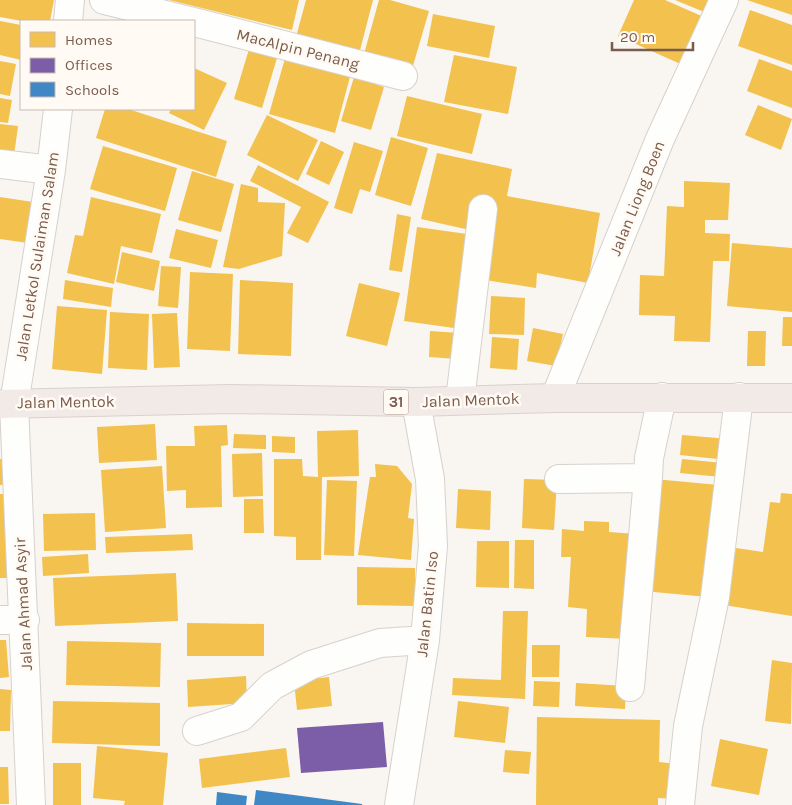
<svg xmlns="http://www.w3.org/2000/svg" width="792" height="805" viewBox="0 0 792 805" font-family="Karla,sans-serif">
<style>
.homes{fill:#f2c14e}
.offices{fill:#7b5ea7}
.schools{fill:#3f88c5}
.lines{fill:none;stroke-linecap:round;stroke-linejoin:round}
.minor-casing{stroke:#d7d1cb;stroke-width:30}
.highway-casing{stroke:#dad1cc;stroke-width:30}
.minor{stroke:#fefefd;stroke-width:28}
.highway{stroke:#f2eae7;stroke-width:28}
.labels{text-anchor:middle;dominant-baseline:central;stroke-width:5;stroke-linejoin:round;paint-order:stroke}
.shield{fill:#fffaf3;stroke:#a28b7f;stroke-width:1}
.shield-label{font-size:15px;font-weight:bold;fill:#7a5c4d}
.street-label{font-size:16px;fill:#7a5c4d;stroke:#fffaf3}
</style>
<rect width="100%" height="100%" fill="#f9f5f0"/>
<path class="homes" d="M0,0H54L50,21H22L0,17Z
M169,0H299L292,30Z
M306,0H373L359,54L296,37Z
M379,0H390L429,11L412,69L364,54Z
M634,0H665L706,18L685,66L618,36Z
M675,0H715L709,14Z
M747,0H792V15Z
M750,10L792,25V65L738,46Z
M433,14L495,26L489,58L427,46Z
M0,21L21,25V60L0,55Z
M252,39L280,48L262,108L234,99Z
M286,55L351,73L335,133L269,114Z
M454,55L517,67L508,114L444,102Z
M759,59L792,71V108L747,91Z
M0,61L16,64L10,96L0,94Z
M194,68L227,83L204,130L169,113L171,109H194Z
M354,77L384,87L371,130L341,121Z
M407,96L482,114L472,154L397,136Z
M0,98L12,100L8,123L0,122Z
M758,105L792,119L781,150L745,135Z
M105,109H128L227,141L216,177L96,138Z
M267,115L318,140L298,181L247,155Z
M0,124L18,126L13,163L0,162Z
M391,137L428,148L411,206L375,195Z
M321,141L344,152L329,185L306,174Z
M354,142L383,151L370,192L360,189L352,214L334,208Z
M103,146L177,168L165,211L90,189Z
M437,153L512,169L507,196L600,213L588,283L537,273L536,288L485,280L474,231L421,219Z
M258,165L329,202L308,243L287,233L301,207L250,181Z
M192,171L234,184L221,232L178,220Z
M684,181L730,183L728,220H705V233L730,234L729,261H713L710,342L674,341L675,316L639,315L640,275L664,276L667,206L684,207Z
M241,184L258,188V202L285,203L282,256L239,269L223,267Z
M0,197L33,202L28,243L0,239Z
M91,197L161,214L152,253L121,246L114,284L67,273L75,235L83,236Z
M397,214L411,217L402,272L389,270Z
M417,227L474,235L461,329L404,321Z
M176,229L218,240L211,268L169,258Z
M732,243L792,248V312L727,306Z
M122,252L160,261L154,291L116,282Z
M161,266L181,267L178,308L158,306Z
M190,272L233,274L230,351L187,349Z
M65,280L113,288L111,307L63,299Z
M240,280L293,283L291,356L238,354Z
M359,283L400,293L387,346L346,336Z
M491,296L525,298L524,335L489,334Z
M57,306L107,310L102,374L52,369Z
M110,312L149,314L147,370L108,368Z
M177,313L180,367L154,368L152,314Z
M783,317H792V346H782Z
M533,328L563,334L556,366L527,361Z
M430,331L459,333L457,359L429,357Z
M748,331H766L765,366H747Z
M492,337L519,339L517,370L490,368Z
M155,424L157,460L99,463L97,427Z
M227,425L228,445L221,446L222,507L186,508V490L167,491L166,446H195L194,426Z
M358,430L359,476L322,477L321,560H296V537L274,536V459H302L303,476L318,477L317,431Z
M234,434L266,435V449L233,448Z
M682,435L729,439L727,460L680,455Z
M272,436L295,437V453L272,452Z
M262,453L263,496L233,497L232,454Z
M14,458L15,484L0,485V459Z
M682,459L723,463L721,477L680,473Z
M375,464L397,466L412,484L408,518L414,519L411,560L358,555L370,477H376Z
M162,466L166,528L105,532L101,470Z
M524,479L557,480L554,530L522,528Z
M654,479L719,485L708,597L643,591Z
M327,480L357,481L354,556L324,555Z
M458,489L491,491L490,530L456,528Z
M781,493L792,494V616L724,605L736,548L763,552L770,502L780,503Z
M0,494H4L7,557L13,556L14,578H0Z
M244,499H263L264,533H244Z
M95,513L96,550L44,551L43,514Z
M584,521L609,522V532L636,534L627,639L586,637L587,609L568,607L571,557H561L562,529L584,531Z
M192,534L193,550L106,553L105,537Z
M515,540H534V589L514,588Z
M477,541H509V588L476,587Z
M88,554L89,573L43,576L42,557Z
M357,567L415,568V606L357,605Z
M176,573L178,621L55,626L53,578Z
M503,611H528L525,699L452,695L453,678L501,680Z
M187,623L264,624V656H187Z
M0,640H6L9,677L0,678Z
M67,641L161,643L160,687L66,685Z
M532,645H560L559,677H532Z
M772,660L792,663L791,724L765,721Z
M246,676L247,703L188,707L187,680Z
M329,677L332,706L297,710L294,681Z
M534,681L560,682L559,707L533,706Z
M576,683L626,686L625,709L575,706Z
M0,689L11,690L10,731H0Z
M53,701L160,703V746L52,743Z
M458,701L509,707L505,743L454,737Z
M537,717L660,720L659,762L677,764L676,799L658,798V805H536Z
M720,739L768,749L759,795L711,786Z
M97,746L168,753L163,805H124L125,801L93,798Z
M286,748L290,777L202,788L199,759Z
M505,750L531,752L529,774L503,772Z
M53,763H81V805H53Z
M0,767H8L9,804H0Z"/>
<path class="offices" d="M383,722L387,767L301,773L297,728Z"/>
<path class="schools" d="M256,790L362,804V805H254Z
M217,792L247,796L246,805H216Z"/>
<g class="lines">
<g class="minor-casing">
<path id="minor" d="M104,0L190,21
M68,21L70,0
M194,22L403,76
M0,164L51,170
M555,398L660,139L724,0
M460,400L483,209
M559,479L648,478L649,458L662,397
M0,620H25
M630,687L648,478
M197,731L241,717L272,686L311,665L380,643L425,640
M31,805L14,404L51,170L58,109
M399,805L425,640L433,546L430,479L416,402
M680,805L688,726L715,597L739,397"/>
</g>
<g class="highway-casing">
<path id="highway" d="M0,404L231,399L416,402L555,398H792"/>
</g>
<use href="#minor" class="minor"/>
<use href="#highway" class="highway"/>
</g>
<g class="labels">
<rect class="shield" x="383.5" y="389.5" width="25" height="25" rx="4"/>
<g class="shield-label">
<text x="396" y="402">31</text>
</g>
<g class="street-label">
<text transform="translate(298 49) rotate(14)">MacAlpin Penang</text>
<text transform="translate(637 198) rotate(-68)">Jalan Liong Boen</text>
<text transform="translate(37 256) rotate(-81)">Jalan Letkol Sulaiman Salam</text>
<text transform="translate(471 400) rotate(-2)">Jalan Mentok</text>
<text transform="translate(66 402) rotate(-1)">Jalan Mentok</text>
<text transform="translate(23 604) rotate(-93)">Jalan Ahmad Asyir</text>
<text transform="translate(427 604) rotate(-84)">Jalan Batin Iso</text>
</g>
</g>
<rect x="20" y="20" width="175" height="90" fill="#fffaf3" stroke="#cabbb1"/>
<rect x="30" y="32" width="25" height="15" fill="#f2c14e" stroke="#cabbb1"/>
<text x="65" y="45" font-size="15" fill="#7a5c4d">Homes</text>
<rect x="30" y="58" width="25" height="15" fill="#7b5ea7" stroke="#cabbb1"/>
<text x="65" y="70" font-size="15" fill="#7a5c4d">Offices</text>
<rect x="30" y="82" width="25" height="15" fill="#3f88c5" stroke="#cabbb1"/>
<text x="65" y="95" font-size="15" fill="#7a5c4d">Schools</text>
<path d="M612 42v8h81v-8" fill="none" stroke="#7a5c4d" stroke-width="2.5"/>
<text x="620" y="42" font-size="15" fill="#7a5c4d" stroke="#fffaf3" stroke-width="4" paint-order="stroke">20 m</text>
</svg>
